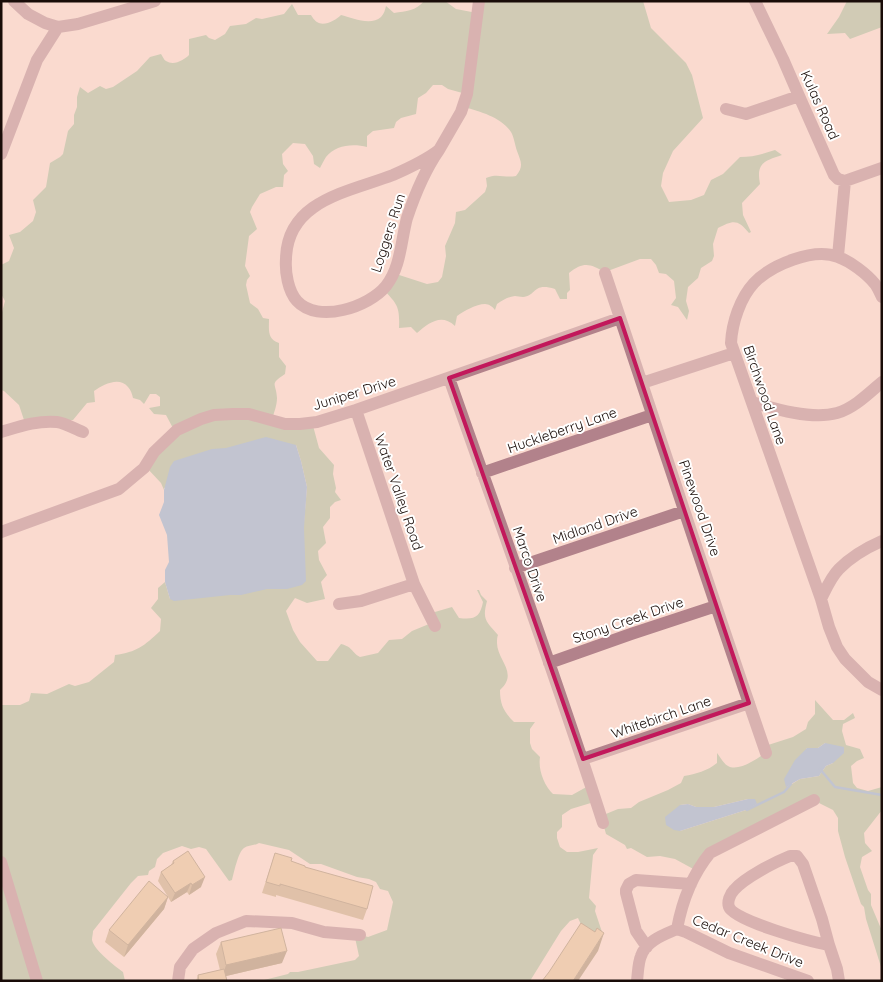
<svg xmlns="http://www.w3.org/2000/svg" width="883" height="982" viewBox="0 0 883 982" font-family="Quicksand,sans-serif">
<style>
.green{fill:#9fb995;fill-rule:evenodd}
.water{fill:#7ea8d0}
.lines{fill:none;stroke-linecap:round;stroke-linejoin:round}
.stream{stroke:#7ea8d0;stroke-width:2.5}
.minor{stroke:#b2828b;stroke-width:12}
.wall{fill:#c2a37a}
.shaded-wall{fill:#9e8463}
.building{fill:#e2bd8e;stroke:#9e8463}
.marked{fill:none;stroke:#c2185b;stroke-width:4;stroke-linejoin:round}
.labels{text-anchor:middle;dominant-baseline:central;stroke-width:4;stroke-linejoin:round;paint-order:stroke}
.street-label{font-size:14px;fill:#190c08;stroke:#fff}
</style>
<rect width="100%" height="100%" fill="#fadacf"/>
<path class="green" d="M424,1H445L456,9L477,13L480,1H643L651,28L686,63L692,75L703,118L673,151L663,173L661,186L669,202L691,200L704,195L711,180L723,174L740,157C752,157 763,154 775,150L782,155C764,161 756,163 760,184L742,203L743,215L751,232L749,233C738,219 733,220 718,228L713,244L714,256L712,261L701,268L698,278L688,287L686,301L689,311L687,320L678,307L671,305L676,298L674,281L666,274L659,273L656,265L651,259H640L605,272C590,264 584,261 569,273L570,290L567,293V299H560L555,289C532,282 537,296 523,297C520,297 517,296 515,296C507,297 503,300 497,304L495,310C493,307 489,304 485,304C476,304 464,311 457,316L455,326C441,313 429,323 417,333L411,327L399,328C400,306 397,304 383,289L393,273L427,284L438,282L442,277L446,256L445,246L455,223L456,212L465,210L485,192L487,186L486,178C497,173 504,178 516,176C524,166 521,162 517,151C515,145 514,137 511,132C501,117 481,112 464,107L466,94L448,89L442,85H433L426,93L418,98L416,114L401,118L396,122L394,128L373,131L367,136V147C353,143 335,145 326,157C324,160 322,164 320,168L314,164L313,156L305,144L293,143L282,154L283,164L288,171L284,175L283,187H276L260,194L252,207L250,212L257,229L249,236L245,266L250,276L247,280L246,285L250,303L258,309L263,318L269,319C269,330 267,339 279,343V357L286,366L285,374C269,385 276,382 277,398C277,405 274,413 272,419L312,422L319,448L334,465L333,474L336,488L335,492L341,500L335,502L330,507V518L323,527L326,543L318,551L319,560L327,575L321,582L325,599L307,603L295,598L286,611L293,630L300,642L317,661H328L341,644C353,647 351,652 360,657L378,653L389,640L402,639L412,631L429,624L428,614L452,607L459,618C475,620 480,617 483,602L477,590H479L481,595L487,601C482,620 486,621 498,635C497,637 497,640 497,643C497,660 519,673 500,690C500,705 504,712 514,722H535L530,729V743L532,749L540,757C538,770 544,785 553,794L572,795L590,785L594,802L571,809L562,815V827L557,832V838L560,847L567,852H578L598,848L593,855L589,898L596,906L595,911L603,935C590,929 584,933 578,918L570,921L561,931L530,981H260L288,974L290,972H298L355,960L359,956L354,933L368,937L387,930L393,902L388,891L380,889L376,882L369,879L357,877L321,864H310L289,850L259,843C254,846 248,845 244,848C238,852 234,873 232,880L229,881L206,849L199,847L191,849L182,846L163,853L157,859L155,867L149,871L148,875L138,876L131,883L93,931C93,934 92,937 92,940C94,950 115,966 123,972L125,981H1V705H20L29,701L31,693L47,694L69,684L75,686L89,682L114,662L115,655C137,652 144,646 160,631L161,619L151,608L158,599V588L165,582L170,599L304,522L307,487L301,461L296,445L164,488V490L161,483L146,467L175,432L166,415L154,414L149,408L160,406V397L156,394H150L144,404L140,400L133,398C132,394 131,390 128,387C119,376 103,385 94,391L95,402L87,403L73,420L25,423L19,405L4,391L1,390V316L5,301L1,294V265L9,261L14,248L9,235L20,232L33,221L36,212L33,200L46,187L50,163L60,157L63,154L68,131L74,124V115L77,107V97L80,87L88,93L100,86L106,89L113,87L137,71L150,57L161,54C163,57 164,60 166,61C174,66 184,60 189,55V39L206,35L209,38L215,40L225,34L230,26L246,24L256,18L262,19L284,14L292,4L298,15H311C312,17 315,21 317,22C324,27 336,20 341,15C352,18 371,26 381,17C384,14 385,10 386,6L394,13C406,11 416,11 424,1Z
M847,1H882V27L850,39L845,33L827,34L839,17Z
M815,700L833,720H844L853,713L855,718L843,724L842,731L846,745L860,749L864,758L857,761L851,766L853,783L857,788L868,791L882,787V810L864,833L865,843L872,851L862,857L860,867L868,890L871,894V905L882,931L881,948L882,970L866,919L864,907L861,904L845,857L838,831V818L833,810L817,802L710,852L697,871L675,859L660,856L647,857L631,848L627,849L625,845L606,834L601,816L618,809L631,808L639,802L668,790L681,783L684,776C696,774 707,771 717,763V753C720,757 724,764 728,766C738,772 757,759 765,753V746L793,737L806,729L808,722L815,714ZM825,743L833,763L826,766L819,776L800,779L787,787L807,748H818ZM748,799L757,804L746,810L680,831V805L688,804L696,807H714Z"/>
<path class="water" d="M266,437L296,445L301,461L307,487L304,528L306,581L302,585L287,589H267L241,595H230L174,601L170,599L165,582V570L169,562L167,535L159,515L164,502V490L170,467L174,461L212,449L226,448Z
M825,743L844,747V753L833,763L826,766L819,776L800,779L786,787L784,779L795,760L807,748H818Z
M748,799H755L757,804L746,810L680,831L674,830L666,825L665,817L680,805L688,804L696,807H714Z"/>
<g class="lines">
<path class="stream" d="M820,769L835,787L882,795
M747,810L784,792L791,784"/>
<path class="minor" d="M14,1L28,14L45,23L58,27L78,24L155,1
M755,1L783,59L799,96L834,175L838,179L845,181L882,168
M726,109L746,114L799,96
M439,150C425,170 415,194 407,218C401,240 401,267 386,286C369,307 318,324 297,301C288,291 285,272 286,259C287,200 349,192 393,175C409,168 426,160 439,150Z
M439,150L461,112L467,94L479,1
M1,154L37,60L58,27
M838,256L845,181
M605,273C659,433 711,594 766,753
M882,297C880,293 878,288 875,284C867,274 850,261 838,257C814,247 771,265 754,283C740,298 732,323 731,343L821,599L829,627L837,647L845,659L868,682L882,690
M449,378C501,526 555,673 603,823
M642,383L734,353
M752,402C775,409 812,420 837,413C854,408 868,394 882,382
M356,410L414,584L435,626
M1,432C18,427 38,420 57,422C65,423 75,429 83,432
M482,473L652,415
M1,532L119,489L144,468L154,452L177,430L201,419L214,415L233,414H249L285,424H300L317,422L356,410L620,318
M515,568L684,511
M821,599C826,589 831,577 839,569C851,557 866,548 882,541
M339,604L361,601L414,584
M549,663L631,634L716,606
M583,759L749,703
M790,856H797L803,864L822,919L829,945C812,942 734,921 729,907C727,902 730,894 734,890C744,878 775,862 790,856Z
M1,862L37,981
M677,929L686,932L729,953L808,981
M829,945L837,969L839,981
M647,947L636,931L626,893V890L629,884L636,880L691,884
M178,981L180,967L193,949L216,933L246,921L292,923L324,932L360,935
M637,981C638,973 638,963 641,956C646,941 663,935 677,929C682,902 692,875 710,853L814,800"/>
</g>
<path class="wall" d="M275,853L291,861L305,867L367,909L363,920L276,895V897L262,893Z
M173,861L201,887L189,895L187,892L171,902L168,897L164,909L124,957L105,942L109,930L168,897L158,881L161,872L171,865Z
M221,942L282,963L226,976L227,981H196L198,975L220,970L216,954Z"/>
<path class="shaded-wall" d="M205,877L201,887L189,895L192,885Z
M191,883L187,892L171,902L175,893Z
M168,897L164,909L124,957L128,945Z
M604,933L598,951L578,981H573Z
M287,951L282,963L222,977L226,965Z"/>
<path class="building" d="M188,851L205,877L192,885L191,883L175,893L161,872L174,863L173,861Z
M275,853L292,858L291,861L305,866V867L373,886L367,909L280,884V886L266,882Z
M149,881L168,897L128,945L109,930Z
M581,923L595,932L597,928L604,933L573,981H542L549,972Z
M281,928L287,951L226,965L221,942Z
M224,969L227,981H199L198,975Z"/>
<path d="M0 0H883V982H0ZM620,318L749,703L583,759L449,378Z" fill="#fadacf" fill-opacity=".55" fill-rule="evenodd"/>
<path class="marked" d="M620,318L749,703L583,759L449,378Z"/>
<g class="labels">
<g class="street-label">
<text transform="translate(820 105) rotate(66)">Kulas Road</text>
<text transform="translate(388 233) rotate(-72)">Loggers Run</text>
<text transform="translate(354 393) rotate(-17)">Juniper Drive</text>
<text transform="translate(765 395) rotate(71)">Birchwood Lane</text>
<text transform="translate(562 430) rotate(-19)">Huckleberry Lane</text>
<text transform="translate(399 492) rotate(71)">Water Valley Road</text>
<text transform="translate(700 508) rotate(71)">Pinewood Drive</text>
<text transform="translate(595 525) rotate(-19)">Midland Drive</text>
<text transform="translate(530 564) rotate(71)">Marco Drive</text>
<text transform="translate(628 620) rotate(-19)">Stony Creek Drive</text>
<text transform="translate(661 717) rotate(-19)">Whitebirch Lane</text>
<text transform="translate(748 941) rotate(22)">Cedar Creek Drive</text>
</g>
</g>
<rect width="883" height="982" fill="none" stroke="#190c08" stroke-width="5"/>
</svg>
